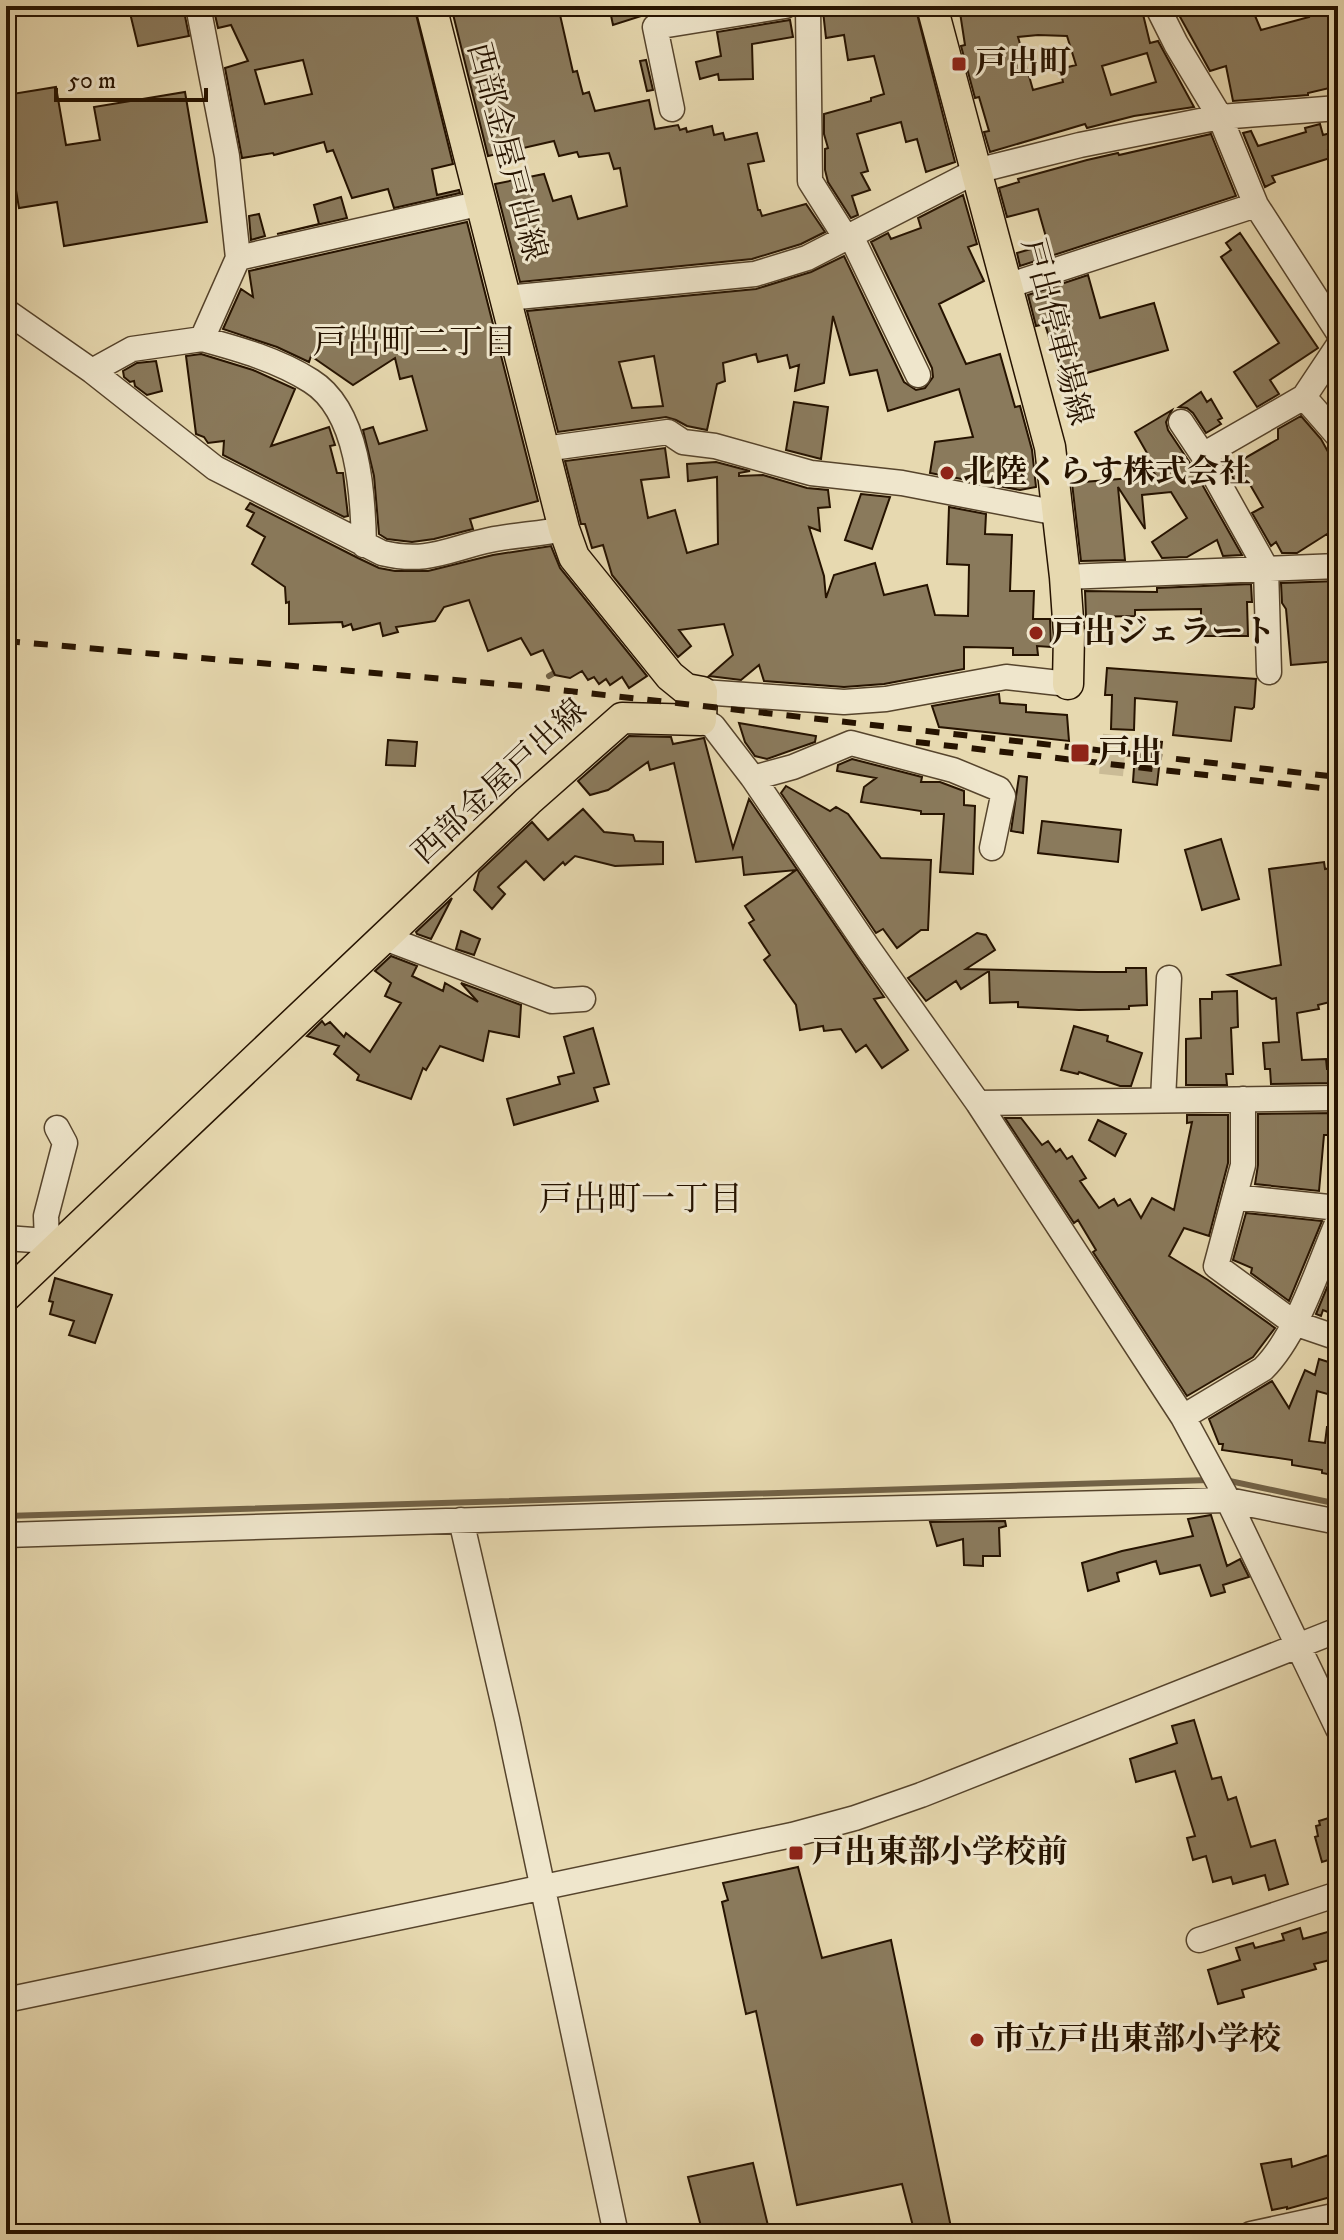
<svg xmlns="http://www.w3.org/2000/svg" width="1344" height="2240" viewBox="0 0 1344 2240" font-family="'IM FELL DW Pica','Noto Serif JP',serif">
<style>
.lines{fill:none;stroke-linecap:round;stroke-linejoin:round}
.stream{stroke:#726246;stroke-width:6}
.building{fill:#8a7a5c;stroke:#261300;stroke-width:2;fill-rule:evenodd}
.minor-tunnel{stroke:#cabb96;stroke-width:24;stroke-dasharray:24 12;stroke-linecap:butt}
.minor-casing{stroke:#56442c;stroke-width:27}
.major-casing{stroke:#261300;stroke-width:33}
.minor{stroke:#efe6cc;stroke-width:24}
.major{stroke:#e7d9b0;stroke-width:30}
.rail{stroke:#261300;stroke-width:6;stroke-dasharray:14 14;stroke-linecap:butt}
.poi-dot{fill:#8f2418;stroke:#efe6cc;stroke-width:3}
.labels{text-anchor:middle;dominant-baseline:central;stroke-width:6;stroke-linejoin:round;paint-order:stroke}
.poi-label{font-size:32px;font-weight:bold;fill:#261300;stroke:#efe6cc;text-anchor:start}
.street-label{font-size:32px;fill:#261300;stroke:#efe6cc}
.neighbourhood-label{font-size:34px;fill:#261300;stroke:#efe6cc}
</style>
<rect width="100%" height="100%" fill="#e7d9b0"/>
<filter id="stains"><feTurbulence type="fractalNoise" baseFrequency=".0025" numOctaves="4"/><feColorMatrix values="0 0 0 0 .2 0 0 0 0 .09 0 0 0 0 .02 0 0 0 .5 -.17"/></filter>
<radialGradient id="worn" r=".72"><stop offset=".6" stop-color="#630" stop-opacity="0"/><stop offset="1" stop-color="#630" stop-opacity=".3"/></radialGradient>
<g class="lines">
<path class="stream" d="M549,676L561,669
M1225,1480L1338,1504
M6,1516L1210,1480"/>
</g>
<path class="building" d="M183,6L189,36L138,46L130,13L147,9L149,15Z
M213,6H414L453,164L432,169L437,195L459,190L460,193L394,208L388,189L352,198L333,150L327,152L324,142L274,155L273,153L242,158L225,68L248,61L231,25L218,28ZM303,60L312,94L265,104L255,70Z
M451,6H558L573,72L577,71L583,94L589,92L595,111L649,100L655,129L678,125L680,130L686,128L687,132L712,126L714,135L723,133L725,140L757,133L764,161L748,164L758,210H760L762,216L806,204L825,232L801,244L752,259L520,282L495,184L544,174L553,201L571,196L578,219L627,206L620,168L614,169L609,153L579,157L577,152L559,156L554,141L488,156Z
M609,6H660V10L613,25Z
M853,6H865L866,13L915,6L955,162L926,172L917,139L906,142L901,122L857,134L868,171L861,173L870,190L852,196L858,215L851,218L828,182L825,170V149L828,148L824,134V114L871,101V98L884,94L874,56L848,60L844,35L826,38L823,11Z
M959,6H1141L1150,43L1158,41L1194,107L1134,116L1087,128L1085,124L990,152L984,132L989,131L979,97L975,98L961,46L965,45ZM1038,35L1067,36L1076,65L1060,69L1063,82L1033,90L1018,37ZM1147,53L1156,82L1111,95L1102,66Z
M1174,6H1226L1228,14L1243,6H1251L1261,30L1309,17L1306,6H1338V86L1308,93V95L1233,101L1226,66L1210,71Z
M790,20L793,37L752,44L753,79L719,80L718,74L700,79L696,62L721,56L717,32Z
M646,60L653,90L647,91L640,61Z
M56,87L66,145L100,140L94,107L185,92L207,222L64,246L57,202L19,208L6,131V95Z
M1320,124L1323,135L1338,131V147L1328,150L1330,158L1272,176L1275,182L1265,187L1243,133L1251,131L1258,146L1306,132L1305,128Z
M1211,134L1236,196L1020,266L1017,253L1048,244L1038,209L1007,217L999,188L1019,182L1018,179L1087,160L1118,153L1119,155Z
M963,195L977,244L968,247L984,281L939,304L966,364L1000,354L1015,407L1020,406L1032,450L1036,487L1020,490L930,473L935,442L973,437L959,389L888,411L877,370L850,375L833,316L824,383L795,391L799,365L790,368L787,355L758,362L756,354L723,363L725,381L717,384L707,430L687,426L676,420L666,417L558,432L527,311L756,289L811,272L844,256L904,382L916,390L925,388L933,377L932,368L871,242L888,233L891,239L921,228L918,218ZM654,356L663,406L632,408L619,362Z
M341,197L347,218L277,234L319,224L314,205Z
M259,214L265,236L251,240L249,216Z
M467,222L538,501L470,519L473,529L434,539L412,542L387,539L379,534L374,476L363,430L373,427L379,444L427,430L412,376L400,379L395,358L353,385L311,356L309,362L277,347L223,329L241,289L253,297L249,271Z
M1240,233L1318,348L1270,380L1279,394L1257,407L1234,372L1279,343L1221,257L1231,250L1226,243Z
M1088,275L1100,318L1154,303L1168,350L1062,380L1045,324L1036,326L1028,295Z
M201,354L253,370L295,389L271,446L329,427L335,445L330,446L337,473H343L348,516L344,517L223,455L224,441L208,443L204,437L196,434L186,356Z
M156,361L162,391L147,395L135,386L134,381L130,382L124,377L123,371L137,363Z
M1201,392L1207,402L1211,399L1222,418L1218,420L1221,424L1206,433L1193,413L1187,408L1179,407Z
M794,402L828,407L821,459L786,450Z
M1172,410L1166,422L1168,430L1190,463L1242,555L1223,556L1217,540L1187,557L1162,558L1152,542L1187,518L1171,492L1142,495L1145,529L1118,487L1125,560L1081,561L1072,483L1156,476L1143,455L1147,453L1135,432Z
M1301,416L1321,439L1338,470V551L1327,534L1297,553H1282L1276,542L1271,546L1252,513L1263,507L1245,476L1235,482L1228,468L1278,439V429Z
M665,448L669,477L641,480L648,518L675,510L687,553L718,544L717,477L688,481L687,464L716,462L750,471L739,473V476L763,475L807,488L828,490L830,507L818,508L820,531L809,527L824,576L826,598L834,575L875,563L884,595L927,585L935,615L968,616L969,565L947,564L949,507L986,514L985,534L1012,535L1010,591H1034L1033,619H1050L1051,647L1037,646L1038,655H1013V648L964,647V669L884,684L844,687L764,681L759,665L741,680L709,676L733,655L724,624L679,630L691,646L678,657L612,575L603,545L592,548L585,524H581L565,461Z
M861,494L890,497L872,549L845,540Z
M250,503L358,558L379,568L395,571H428L493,555L551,546L560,568L647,676L629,688L622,677L610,685L606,679L599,684L594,677L588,680L582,671L570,678L555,675L543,650L531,655L521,638L488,651L469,600L444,607L435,621L396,627L398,632L383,636L380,623L353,630L351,624L343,627L342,622L289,624V602L286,603L285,587L252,564L265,537L247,526L254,513L246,509Z
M1338,581V661L1291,665L1286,609L1282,603L1281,583Z
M1251,584L1252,602H1247L1248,636H1201V609L1135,610V616L1086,617L1085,591L1157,592V588Z
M1107,668L1256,679L1254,707L1252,709L1235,707L1231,741L1173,735L1177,702L1135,698L1134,730L1111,729L1112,695H1105Z
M999,694L1000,703L1026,705V712L1067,715L1069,741L939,727L932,706Z
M739,723L816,736L815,742L767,759L755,756L745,742Z
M629,736L671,737L673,744L704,738L733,848L749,799L884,997L874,999L908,1050L882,1068L866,1045L856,1052L841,1029L824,1031L823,1026L800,1030L796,1005L764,960L770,955L749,923L754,920L745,906L796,870L744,875L742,857L696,862L674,763L650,770L648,762L608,790L590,795L578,781Z
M1136,739L1162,742L1157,785L1133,782Z
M388,740L417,742L415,766L386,765Z
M852,759L922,777L921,782H940L964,791V805L975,806L973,874L940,872L944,814H921V811L861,802L864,787L876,778L837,771L838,765Z
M1019,776L1027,777L1023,833L1011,831Z
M786,786L830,811L836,807L848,814L881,858L931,860L928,930H921L897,948L883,929L876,933L781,793Z
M583,809L604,832L633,835L635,841L663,842V864L615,866L575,856L565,865L563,862L544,880L526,861L498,887L505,894L492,909L474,890L479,872L532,822L548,840Z
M1042,821L1121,830L1118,862L1038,853Z
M1221,839L1239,899L1202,910L1185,850Z
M1324,862L1325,869L1338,867V1000L1318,1005L1319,1009L1297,1013L1302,1060L1326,1059L1327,1069H1334L1335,1074H1338V1083L1271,1084L1270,1069H1265L1263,1043L1279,1042L1276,998L1272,999L1228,975L1281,965L1269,869Z
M452,898L431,939L417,934L416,932Z
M461,931L480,939L474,955L456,949Z
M977,933L986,935L995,950L966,969L1098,972H1126V968H1146L1147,1005L1129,1006V1009L1079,1010L1018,1007V1002L990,1003L989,971L961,989L956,981L926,1001L908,978Z
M391,956L417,966L412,976L443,991L445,983L478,1002L461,983L521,1005L519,1037L489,1031L483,1061L440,1046L426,1070L423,1068L411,1099L357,1080L359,1075L334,1054L339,1046L307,1036L322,1021L325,1025L330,1022L344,1037L346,1033L370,1052L401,1003L385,996L391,983L375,971Z
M1237,991L1238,1027L1231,1028L1233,1074H1226L1227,1085H1186V1039L1201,1038L1200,999H1212V992Z
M1074,1026L1108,1036L1107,1041L1142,1053L1131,1086H1120L1079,1072L1078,1074L1061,1070Z
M593,1028L609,1084L594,1088L598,1101L514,1125L507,1099L560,1084L558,1077L574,1073L564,1037Z
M1338,1113V1135H1324L1319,1191L1255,1184L1258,1165V1114Z
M1187,1115H1228V1163L1209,1236L1184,1228L1169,1256L1208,1280L1275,1328L1253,1357L1187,1396L1093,1252L1096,1250L1078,1220L1074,1223L1005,1118H1021L1042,1145L1048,1141L1056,1152L1060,1149L1067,1159L1072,1156L1086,1178L1080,1181L1099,1208L1114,1199L1118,1206L1130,1199L1141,1218L1152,1198L1174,1210L1192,1122L1187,1123Z
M1098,1120L1126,1134L1115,1156L1089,1140Z
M1246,1213L1322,1221L1289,1301L1251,1273L1252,1268L1233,1260Z
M1338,1261V1316L1323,1310L1321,1316L1316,1314Z
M55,1278L112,1295L95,1343L69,1335L74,1321L50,1314L53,1302L49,1301Z
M1319,1359L1338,1365V1397L1317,1391L1309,1441L1325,1443L1327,1427H1338V1476L1322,1473V1470L1292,1465V1460L1222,1450L1223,1444H1219L1209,1419L1272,1381L1289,1408L1305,1370L1315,1375Z
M1211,1515L1227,1566L1240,1559L1249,1577L1223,1585L1225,1592L1211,1596L1200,1565L1160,1574L1156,1561L1117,1573L1119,1581L1088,1591L1082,1563L1122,1551L1193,1536L1188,1519Z
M1005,1521L1006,1526L999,1528L1000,1556H983V1566L964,1565L963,1539L937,1546L930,1522Z
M1194,1720L1212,1779L1221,1777L1228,1800L1236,1797L1251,1847L1275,1840L1288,1884L1269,1890L1265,1875L1233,1884L1231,1877L1213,1882L1206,1856L1193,1860L1187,1838L1195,1836L1175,1771L1136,1782L1130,1759L1177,1743L1172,1726Z
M1338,1815V1857L1322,1862L1315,1837L1318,1836L1316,1826L1320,1825L1319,1821Z
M798,1867L822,1958L891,1940L952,2232L915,2234L902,2184L797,2205L756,2011L746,2014L722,1902L728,1900L723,1883Z
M1300,1928L1303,1939L1338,1929V1958L1314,1964L1316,1969L1242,1990L1244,1997L1218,2004L1208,1970L1240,1960L1236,1948L1253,1943L1255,1948L1284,1940L1282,1934Z
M1338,2152V2195L1287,2209V2207L1272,2210L1261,2164L1291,2159L1292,2167Z
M753,2163L770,2234H703L688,2177Z"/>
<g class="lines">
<path class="minor-tunnel" d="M1111,775L1115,735"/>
<g class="minor-casing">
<path id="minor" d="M198,6L227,156L238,258L202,339C239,349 278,360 311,381C359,411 363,495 364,545
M808,6L810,181L846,238
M672,109L655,27L785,6
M1256,205L1338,332
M851,236L918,375
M238,258L482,203
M1007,286L1256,205L1220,117L1176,44L1157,6
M507,298L755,274L807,258L976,171L1080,145L1220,117L1338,108
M6,311L92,371L215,468L382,553C428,564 448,549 490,540C514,535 540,534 564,529
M92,371L132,349L202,339
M1304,397L1338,346
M1181,422L1203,455
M544,449L668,432L683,442L715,446L811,473L902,483L1058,513
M1065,577L1338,566
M1269,672L1266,568L1203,455L1304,397L1338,436
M702,692L844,702L886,699L1006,677L1068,684
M701,720L713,726L753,778L868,948L978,1103L1183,1417L1228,1500L1338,1729
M753,778L793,767L851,743L953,770L999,789L1003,796L992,848
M385,938L552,1001L583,999
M1243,1099V1165L1216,1266L1294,1323L1338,1338
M1163,1100L1169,978
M978,1103L1338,1098
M1235,1197L1338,1208
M6,1238L47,1241L55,1250
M47,1241L46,1216L65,1143L57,1128
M1183,1417L1263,1369C1298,1334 1318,1267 1338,1221
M461,1520L507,1719L616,2234
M6,1535L663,1514L1228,1500L1338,1522
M1199,1940L1338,1894
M6,2000L792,1835L855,1818L921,1795L1338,1630
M1251,2234L1338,2215"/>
</g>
<g class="major-casing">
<path id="major" d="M932,6L1050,447L1065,577L1069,634L1068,684
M6,1296L528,801L622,718L701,720L702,692L686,689L670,676L574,557L564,529L431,6"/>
</g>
<use href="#minor" class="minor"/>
<use href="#major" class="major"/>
<path class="rail" d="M6,641L524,686L1338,777
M916,742L1338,790"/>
</g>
<g class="poi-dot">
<rect x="951" y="56" width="16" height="16" rx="4"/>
<circle cx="947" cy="473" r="8"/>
<circle cx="1036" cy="633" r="8"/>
<rect x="1070" y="743" width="20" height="20" rx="4"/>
<rect x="788" y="1845" width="16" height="16" rx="4"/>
<circle cx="977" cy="2040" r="8"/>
</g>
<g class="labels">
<g class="poi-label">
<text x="975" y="64">戸出町</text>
<text x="963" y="473">北陸くらす株式会社</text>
<text x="1052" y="633">戸出ジェラート</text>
<text x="1098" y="753">戸出</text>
<text x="812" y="1853">戸出東部小学校前</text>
<text x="993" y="2040">市立戸出東部小学校</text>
</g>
<g class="street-label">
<text transform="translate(506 152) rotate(75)">西部金屋戸出線</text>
<text transform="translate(1056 332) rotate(75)">戸出停車場線</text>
<text transform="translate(500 782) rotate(-43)">西部金屋戸出線</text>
</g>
<g class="neighbourhood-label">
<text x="415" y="343">戸出町二丁目</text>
<text x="641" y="1200">戸出町一丁目</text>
</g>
</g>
<rect width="1344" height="2240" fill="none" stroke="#e7d9b0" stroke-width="32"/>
<rect x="8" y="8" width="1328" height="2224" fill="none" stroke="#261300" stroke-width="4"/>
<rect x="16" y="16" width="1312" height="2208" fill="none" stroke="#261300" stroke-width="2"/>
<path d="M56 88v12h150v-12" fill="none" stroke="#261300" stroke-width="4"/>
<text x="68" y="88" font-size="24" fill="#261300" stroke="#efe6cc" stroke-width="6" paint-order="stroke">50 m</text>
<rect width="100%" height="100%" filter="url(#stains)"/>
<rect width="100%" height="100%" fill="url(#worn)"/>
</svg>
